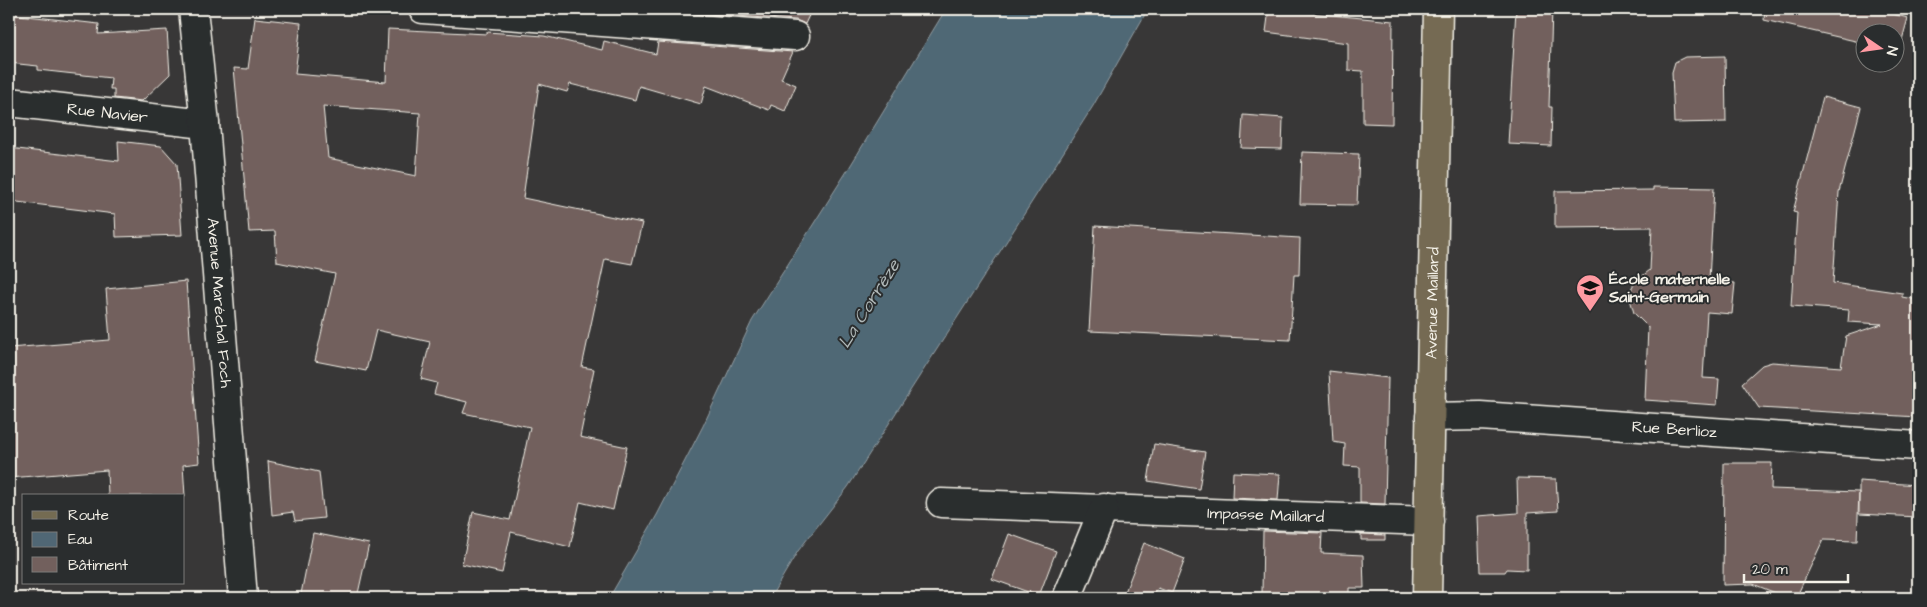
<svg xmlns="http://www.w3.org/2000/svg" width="1927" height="607" viewBox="0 0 1927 607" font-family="'Architects Daughter',sans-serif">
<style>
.water{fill:#506775;stroke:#929ea3}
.building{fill:#72605d;stroke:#f4f1e8;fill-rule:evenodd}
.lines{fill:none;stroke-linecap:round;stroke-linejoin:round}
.minor-casing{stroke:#f4f1e8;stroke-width:31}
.tertiary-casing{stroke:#f4f1e8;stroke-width:31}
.primary-casing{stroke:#f4f1e8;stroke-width:31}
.minor{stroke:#2a2d2e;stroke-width:28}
.tertiary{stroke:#2a2d2e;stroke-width:28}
.primary{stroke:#746b52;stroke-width:28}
.labels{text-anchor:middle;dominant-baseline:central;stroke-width:4;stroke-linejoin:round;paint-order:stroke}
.street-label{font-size:16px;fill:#f4f1e8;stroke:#2a2d2e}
.poi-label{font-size:16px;font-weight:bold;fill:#f4f1e8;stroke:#2a2d2e;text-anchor:start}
.water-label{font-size:18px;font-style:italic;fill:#b2baba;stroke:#2a2d2e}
</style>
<rect width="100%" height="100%" fill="#383737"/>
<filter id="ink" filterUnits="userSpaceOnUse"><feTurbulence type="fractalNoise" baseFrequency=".02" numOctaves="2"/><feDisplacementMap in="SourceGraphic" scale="10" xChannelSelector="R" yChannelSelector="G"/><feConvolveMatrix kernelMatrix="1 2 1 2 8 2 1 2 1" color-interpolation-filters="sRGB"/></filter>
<g filter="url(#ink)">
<path class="water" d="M946,9H1148L1093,106L1019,222L848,487L798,551L770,598H609L657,515L703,426L752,321L849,168Z"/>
<path class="building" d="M661,9H812L805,24L796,20L661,11Z
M1269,9L1393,21L1392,124L1363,123V71L1348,70V43L1266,32Z
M1516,9H1552L1549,107H1552L1551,146L1508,144Z
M1765,9H1873L1908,18L1899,51H1894V32H1864V43L1764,20Z
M9,14L99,24L98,34L167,30L170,74L142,101L114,98V89H110L111,78L38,70V66L9,63Z
M255,18L301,23L295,74L386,82L388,29L487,34V32L544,36L602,50L604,41L656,54L658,42L793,52L781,79L796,85L785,111L771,105L769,110L706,86L701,104L639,86L635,100L570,84L567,92L539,84L523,198L642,223L632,264L605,259L582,367L594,369L580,437L627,447L613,510L580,502L570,547L511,532L502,573L462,564L473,512L510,520L530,427L463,413L467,402L434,394L437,383L421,379L430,342L376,330L366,371L315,361L335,274L277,262L275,231L249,232L234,68L248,69ZM323,106L420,113L416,176L328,158Z
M1725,56L1726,122L1674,123L1672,72L1675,62L1685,57Z
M1823,97L1861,107L1839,192L1833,283L1902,293V297L1918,300V417L1759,408L1742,383L1762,365L1772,362L1841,367L1846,336L1882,324L1848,322L1849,310L1791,306L1797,213L1793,212Z
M1243,115L1283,118L1282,149L1241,148Z
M118,141L161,146L177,164L182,235L116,237L115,214L9,201V148L119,161Z
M1302,152L1359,154L1357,205L1300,204Z
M1653,187L1714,188L1709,281L1735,283L1732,314L1707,312L1703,378L1719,379L1717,405L1645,400L1648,327L1634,313L1630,299L1632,287L1636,281L1650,270L1652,227L1555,228V191L1653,190Z
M1095,226L1300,238L1299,275H1294L1290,340L1089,331Z
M186,281L199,463L183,465L185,496H108L107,470L9,478V348L110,340L106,289Z
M1329,371L1388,378L1385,504L1360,503V467L1344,466L1345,444L1333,442Z
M1154,444L1205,452L1199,489L1148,481Z
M268,461L319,472L324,518L295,521L293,512L272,515Z
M1724,463H1772L1771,489L1859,492L1857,541L1823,540L1796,598H1788L1753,584L1723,585Z
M1233,472L1280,474L1278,500L1232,498Z
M1517,478L1556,479L1558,511L1527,513V570L1507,569L1505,572H1480L1478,516L1518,513Z
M1859,481L1918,485V517L1859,514Z
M1263,531L1322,533L1321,553L1363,555L1364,588H1349V598H1272V594H1262Z
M313,533L369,544L357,598H320L301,594Z
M1009,534L1056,551L1039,596L992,579Z
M1361,534L1385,535V540H1361Z
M1144,543L1185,559L1172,593L1158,588L1153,598H1140L1125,592Z"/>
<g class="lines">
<g class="minor-casing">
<g id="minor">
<path d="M423,9L795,36"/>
<path id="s1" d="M9,102L205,124"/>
<path id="s2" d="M1430,417L1480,416L1918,446"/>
<path id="s3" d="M941,503L1429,521"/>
<path d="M1067,598L1104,508"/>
</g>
</g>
<g class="tertiary-casing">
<g id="tertiary">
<path id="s4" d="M193,9L205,124L243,598"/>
</g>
</g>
<g class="primary-casing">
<g id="primary">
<path id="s5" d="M1427,598L1438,9"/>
</g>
</g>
<use href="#minor" class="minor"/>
<use href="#tertiary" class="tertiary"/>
<use href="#primary" class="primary"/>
</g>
</g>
<defs>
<g id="school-pin" transform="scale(1.4375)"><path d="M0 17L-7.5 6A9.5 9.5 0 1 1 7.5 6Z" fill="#ff9aa2" stroke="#2a2d2e"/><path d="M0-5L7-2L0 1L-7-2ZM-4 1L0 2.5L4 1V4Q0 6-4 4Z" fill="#111"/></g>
</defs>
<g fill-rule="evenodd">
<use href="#school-pin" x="1590" y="288"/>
</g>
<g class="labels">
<g class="street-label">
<text stroke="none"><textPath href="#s1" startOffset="99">Rue Navier</textPath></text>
<text stroke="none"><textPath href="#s4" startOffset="295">Avenue Maréchal Foch</textPath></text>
<text stroke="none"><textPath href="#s5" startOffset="295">Avenue Maillard</textPath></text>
<text stroke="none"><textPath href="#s2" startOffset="245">Rue Berlioz</textPath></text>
<text stroke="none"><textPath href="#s3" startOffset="325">Impasse Maillard</textPath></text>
</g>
<g class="poi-label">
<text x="1609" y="279">École maternelle<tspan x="1609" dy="18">Saint-Germain</tspan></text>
</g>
<g class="water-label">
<text transform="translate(869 304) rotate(-58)">La Corrèze</text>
</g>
</g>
<rect width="1927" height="607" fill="none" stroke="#2a2d2e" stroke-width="30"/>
<rect x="15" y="15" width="1897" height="577" fill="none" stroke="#f4f1e8" stroke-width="2" filter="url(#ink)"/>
<rect x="22" y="494" width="162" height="90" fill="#2a2d2e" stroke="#7b7b78"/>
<rect x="32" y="511" width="25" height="8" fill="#746b52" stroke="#7b7b78"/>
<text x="68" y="520" font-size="15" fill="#f4f1e8">Route</text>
<rect x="32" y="532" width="25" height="15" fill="#506775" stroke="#7b7b78"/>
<text x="68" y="544" font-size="15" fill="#f4f1e8">Eau</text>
<rect x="32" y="557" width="25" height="15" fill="#72605d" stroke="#7b7b78"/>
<text x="68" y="570" font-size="15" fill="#f4f1e8">Bâtiment</text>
<g transform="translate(1880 48) rotate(103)"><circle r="24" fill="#2a2d2e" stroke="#7b7b78"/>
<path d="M0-4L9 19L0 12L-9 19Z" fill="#ff9aa2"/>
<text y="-8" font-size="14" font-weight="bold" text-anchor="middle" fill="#f4f1e8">N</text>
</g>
<path d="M1744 574v8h104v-8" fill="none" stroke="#f4f1e8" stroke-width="2.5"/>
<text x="1752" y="574" font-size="15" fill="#f4f1e8" stroke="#2a2d2e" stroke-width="4" paint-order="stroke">20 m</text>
</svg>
